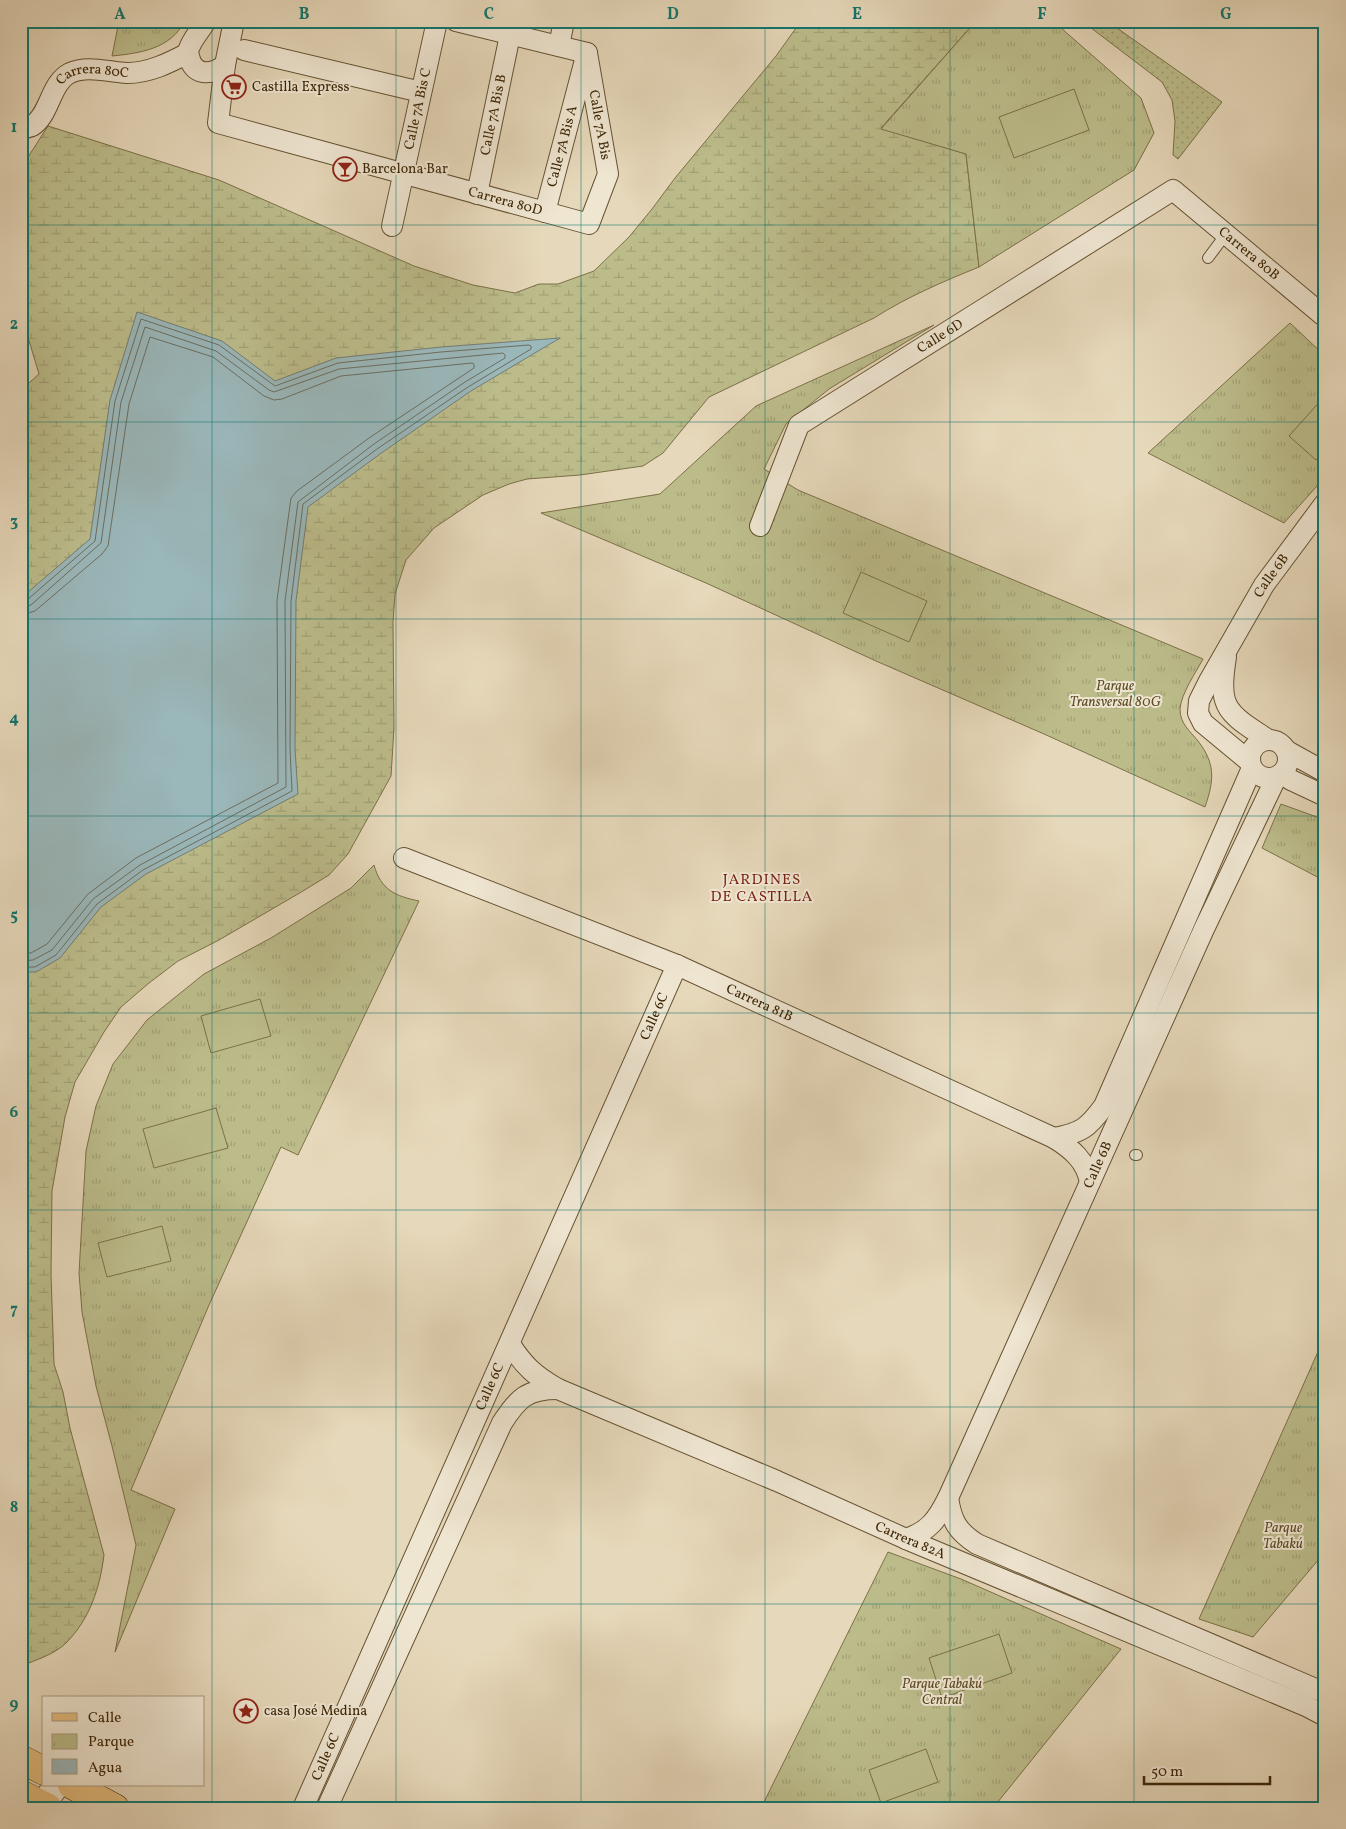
<svg xmlns="http://www.w3.org/2000/svg" width="1346" height="1829" viewBox="0 0 1346 1829" font-family="Vollkorn,serif">
<style>
.grass{fill:url(#grass-dots);stroke:#7c7048}
.wetland{fill:url(#wetland-marsh);stroke:#7c7048}
.park{fill:url(#park-tufts);stroke:#7c7048}
.pitch{fill:#bcbc8b;stroke:#7c7048}
.water{fill:#9ab7ba;stroke:#747d72}
.lines{fill:none;stroke-linecap:round;stroke-linejoin:round}
.shore{stroke:#6b6e60;stroke-width:1}
.service-casing{stroke:#665232;stroke-width:12}
.minor-casing{stroke:#665232;stroke-width:22}
.tertiary-casing{stroke:#665232;stroke-width:27}
.primary-casing{stroke:#3c2505;stroke-width:29}
.service{stroke:#efe6d2;stroke-width:10}
.minor{stroke:#efe6d2;stroke-width:20}
.tertiary{stroke:#efe6d2;stroke-width:25}
.primary{stroke:#e3bc7d;stroke-width:28}
.grid{fill:none;stroke:#0f766e;stroke-width:1;stroke-opacity:0.55}
.labels{text-anchor:middle;dominant-baseline:central;stroke-width:4;stroke-linejoin:round;paint-order:stroke}
.street-label{font-size:14px;fill:#3c2505;stroke:#efe6d2}
.poi-label{font-size:14px;fill:#3c2505;stroke:#efe6d2;text-anchor:start}
.park-label{font-size:14px;font-style:italic;fill:#5c4b26;stroke:#efe6d2}
.neighbourhood-label{font-size:15px;letter-spacing:1px;fill:#7a1f14;stroke:#efe6d2}
.neatline{fill:none;stroke:#0f766e;stroke-width:2}
.grid-label{font-size:16px;text-anchor:middle;font-weight:bold;fill:#0f766e}
</style>
<defs>
<pattern id="grass-dots" width="8" height="8" patternUnits="userSpaceOnUse" patternTransform="scale(1.25)"><rect width="8" height="8" fill="#bcbc8b"/><path d="M2 2h.1M6 6h.1" fill="none" stroke="#a2a176" stroke-width="1.8" stroke-linecap="round"/></pattern>
<pattern id="wetland-marsh" width="20" height="14" patternUnits="userSpaceOnUse" patternTransform="scale(1.25)"><rect width="20" height="14" fill="#bcbc8b"/><path d="M1 5h8M5 5V1M11 12h8M15 12V8" fill="none" stroke="#a2a176"/></pattern>
<pattern id="park-tufts" width="24" height="20" patternUnits="userSpaceOnUse" patternTransform="scale(1.25)"><rect width="24" height="20" fill="#bcbc8b"/><path d="M3 7l-1-3M5 7V3M7 7l1-3M15 17l-1-3M17 17v-4M19 17l1-3" fill="none" stroke="#a2a176"/></pattern>
</defs>
<rect width="100%" height="100%" fill="#e6d8ba"/>
<filter id="stains"><feTurbulence type="fractalNoise" baseFrequency=".004" numOctaves="4"/><feColorMatrix values="0 0 0 0 .2 0 0 0 0 .09 0 0 0 0 .02 0 0 0 .5 -.17"/></filter>
<radialGradient id="worn" r=".72"><stop offset=".6" stop-color="#630" stop-opacity="0"/><stop offset="1" stop-color="#630" stop-opacity=".3"/></radialGradient>
<path class="grass" d="M1082,21H1107L1222,102L1178,159L1173,155L1175,121L1172,100L1162,82Z"/>
<path class="wetland" d="M801,21H976L881,128L966,154L979,267C942,282 907,297 874,318L709,397L663,453L643,466L580,475L527,479L509,484L483,495L434,528L406,560L395,594L393,622L394,728L391,776L348,854L329,875L303,891L219,940L178,961L149,983L121,1007L104,1032L75,1082L65,1117L52,1191L51,1275L54,1364L63,1392L70,1428L104,1555C100,1587 90,1619 66,1643C55,1654 36,1660 21,1666V390L39,374L21,314V168L48,126L219,180L414,266L473,285L515,293L539,284H558L594,271L629,237L652,209L675,178L776,56Z"/>
<path class="park" d="M119,21H185C170,49 141,53 112,56Z
M976,21H1053L1141,98L1154,133L1134,170L979,267L966,154L881,129Z
M1290,323L1325,356V477L1284,523L1148,453Z
M934,325L829,389L786,424L764,469L798,490L1203,659C1196,672 1181,694 1180,709C1180,724 1190,731 1198,741C1216,764 1214,781 1205,807L1044,734L876,661L706,583L541,513L660,494L756,406Z
M1281,804L1325,820V881L1262,848Z
M374,865C381,890 395,896 419,901L298,1155L281,1147L209,1305L131,1490L175,1509L115,1652L136,1545L112,1446L96,1386L82,1312L79,1273L86,1151L96,1106L113,1064L147,1020L204,974L271,938L351,888Z
M1325,1336V1552L1253,1637L1199,1619Z
M888,1552L961,1579L1121,1649L993,1808H761Z"/>
<path class="pitch" d="M1074,89L1089,130L1014,158L999,117Z
M1323,398L1325,399V451L1316,460L1289,436Z
M861,572L927,601L909,642L843,613Z
M260,999L271,1036L211,1053L201,1016Z
M216,1108L228,1148L154,1168L143,1129Z
M162,1226L171,1261L107,1277L98,1243Z
M999,1634L1012,1673L942,1698L929,1658Z
M926,1749L938,1782L881,1803L869,1770Z"/>
<path class="water" d="M137,312L222,341L275,381L336,358L441,347L560,338L471,391L380,454L308,507L296,601L295,749L298,794L146,874L101,907L60,958L36,972H21V598L90,539L110,400Z"/>
<g class="lines">
<path class="shore" d="M21,601L27,600L95,541L115,401L141,319L219,345L275,386L338,363L441,352L529,345L531,346V349L468,387L377,449L303,504L291,601L290,749L292,791L143,870L97,904L56,955L35,967H21
M21,607L31,605L101,543L121,402L145,327L216,351L269,390L274,392L339,369L503,353L505,355V358L465,382L374,444L298,502L285,601L286,787L140,865L93,899L52,950L33,960L21,961
M21,615L35,611L102,554L108,546L129,404L150,337L213,357L264,396L274,400L282,399L341,376L472,363L474,364V368L369,438L297,491L291,498L277,600L278,783L136,858L88,894L47,944L31,953H21"/>
<g class="service-casing">
<path id="service" d="M1208,258L1226,234
M1135,1155H1137"/>
</g>
<g class="minor-casing">
<g id="minor">
<path d="M206,21C201,30 190,41 188,52C188,54 190,58 190,60C196,77 213,74 225,65"/>
<path id="s1" d="M234,21L225,65L218,123L589,224L608,174L587,53"/>
<path d="M456,21L587,53"/>
<path d="M559,46L564,21"/>
<path d="M244,50L421,92"/>
<path id="s2" d="M21,129C25,128 29,127 32,126C50,115 50,83 70,73C87,65 108,72 127,73C149,73 169,63 188,53"/>
<path id="s3" d="M477,194L510,35"/>
<path id="s4" d="M545,212L585,60"/>
<path id="s5" d="M392,226L437,21"/>
<path id="s6" d="M760,526L799,425L1173,190L1325,317"/>
<path d="M1226,657C1224,670 1221,687 1225,700C1230,718 1253,729 1267,739"/>
<circle cx="1269" cy="759" r="19"/>
<path d="M1287,751L1325,772"/>
<path id="s7" d="M1250,762L1203,723L1198,713L1199,701L1209,681L1264,585L1325,503"/>
<path d="M1282,774L1291,780L1325,796"/>
<path id="s8" d="M404,858L677,965L1054,1138C1072,1149 1086,1161 1090,1182"/>
<path d="M1054,1138C1081,1133 1088,1128 1104,1106L1252,768"/>
<path id="s9" d="M510,1344C524,1366 535,1376 558,1389L777,1481L906,1539L1306,1706L1325,1716"/>
<path d="M948,1498C952,1522 957,1531 977,1544L1325,1693"/>
<path id="s10" d="M906,1539C929,1531 937,1520 948,1498L1204,929L1276,778"/>
<path id="s11" d="M303,1808L677,965"/>
<path d="M327,1808L502,1423C518,1398 527,1389 558,1389"/>
</g>
</g>
<g class="tertiary-casing">
<path id="tertiary" d="M40,1808L57,1785"/>
</g>
<g class="primary-casing">
<path id="primary" d="M21,1759L44,1771
M72,1785L115,1808
M21,1794L48,1808"/>
</g>
<use href="#service" class="service"/>
<use href="#minor" class="minor"/>
<use href="#tertiary" class="tertiary"/>
<use href="#primary" class="primary"/>
</g>
<path class="grid" d="M212,21V1808M396,21V1808M581,21V1808M765,21V1808M950,21V1808M1134,21V1808M21,225H1325M21,422H1325M21,619H1325M21,816H1325M21,1013H1325M21,1210H1325M21,1407H1325M21,1604H1325"/>
<defs>
<g id="supermarket-ring" transform="scale(1.25)"><circle r="9.5" fill="#efe6d2" stroke="#8f2418" stroke-width="1.5"/><path d="M-6-5.5h2.5l.6 2H6L4.5 2H-2.5L-4.4-4H-6ZM-1.5 3.2a1.3 1.3 0 1 0 .1 0ZM3 3.2a1.3 1.3 0 1 0 .1 0Z" fill="#8f2418"/></g>
<g id="bar-ring" transform="scale(1.25)"><circle r="9.5" fill="#efe6d2" stroke="#8f2418" stroke-width="1.5"/><path d="M-6-5H6L.8 .8V4.5H3.5V6h-7V4.5H-.8V.8Z" fill="#8f2418"/></g>
<g id="sight-ring" transform="scale(1.25)"><circle r="9.5" fill="#efe6d2" stroke="#8f2418" stroke-width="1.5"/><path d="M0-6L1.8-2.2L6-1.7L2.9 1.2L3.7 5.4L0 3.3L-3.7 5.4L-2.9 1.2L-6-1.7L-1.8-2.2Z" fill="#8f2418"/></g>
</defs>
<g fill-rule="evenodd">
<use href="#supermarket-ring" x="234" y="87"/>
<use href="#bar-ring" x="345" y="169"/>
<use href="#sight-ring" x="246" y="1711"/>
</g>
<g class="labels">
<g class="street-label">
<text stroke="none"><textPath href="#s2" startOffset="100">Carrera 80C</textPath></text>
<text stroke="none"><textPath href="#s5" startOffset="120">Calle 7A Bis C</textPath></text>
<text stroke="none"><textPath href="#s3" startOffset="81">Calle 7A Bis B</textPath></text>
<text transform="translate(599 125) rotate(80)">Calle 7A Bis</text>
<text stroke="none"><textPath href="#s4" startOffset="68">Calle 7A Bis A</textPath></text>
<text stroke="none"><textPath href="#s1" startOffset="401">Carrera 80D</textPath></text>
<text stroke="none"><textPath href="#s6" startOffset="649">Carrera 80B</textPath></text>
<text stroke="none"><textPath href="#s6" startOffset="275">Calle 6D</textPath></text>
<text stroke="none"><textPath href="#s7" startOffset="229">Calle 6B</textPath></text>
<text stroke="none"><textPath href="#s8" startOffset="384">Carrera 81B</textPath></text>
<text stroke="none"><textPath href="#s11" startOffset="866">Calle 6C</textPath></text>
<text stroke="none"><textPath href="#s10" startOffset="426">Calle 6B</textPath></text>
<text stroke="none"><textPath href="#s11" startOffset="461">Calle 6C</textPath></text>
<text stroke="none"><textPath href="#s9" startOffset="450">Carrera 82A</textPath></text>
<text stroke="none"><textPath href="#s11" startOffset="56">Calle 6C</textPath></text>
</g>
<g class="poi-label">
<text x="252" y="87">Castilla Express</text>
<text x="362" y="169">Barcelona Bar</text>
<text x="264" y="1711">casa José Medina</text>
</g>
<g class="park-label">
<text x="1115" y="686">Parque<tspan x="1115" dy="16">Transversal 80G</tspan></text>
<text x="1283" y="1528">Parque<tspan x="1283" dy="16">Tabakú</tspan></text>
<text x="942" y="1684">Parque Tabakú<tspan x="942" dy="16">Central</tspan></text>
</g>
<g class="neighbourhood-label">
<text x="762" y="880">JARDINES<tspan x="762" dy="17">DE CASTILLA</tspan></text>
</g>
</g>
<rect width="1346" height="1829" fill="none" stroke="#e6d8ba" stroke-width="55"/>
<rect x="42" y="1696" width="162" height="90" fill="#efe6d2" stroke="#a79980"/>
<rect x="52" y="1713" width="25" height="8" fill="#e3bc7d" stroke="#a79980"/>
<text x="88" y="1722" font-size="15" fill="#3c2505">Calle</text>
<rect x="52" y="1734" width="25" height="15" fill="url(#park-tufts)" stroke="#a79980"/>
<text x="88" y="1746" font-size="15" fill="#3c2505">Parque</text>
<rect x="52" y="1759" width="25" height="15" fill="#9ab7ba" stroke="#a79980"/>
<text x="88" y="1772" font-size="15" fill="#3c2505">Agua</text>
<path d="M1144 1776v8h126v-8" fill="none" stroke="#3c2505" stroke-width="2.5"/>
<text x="1151" y="1776" font-size="15" fill="#3c2505" stroke="#efe6d2" stroke-width="4" paint-order="stroke">50 m</text>
<rect x="28" y="28" width="1290" height="1774" class="neatline"/>
<g class="grid-label">
<text x="120" y="19">A</text>
<text x="304" y="19">B</text>
<text x="489" y="19">C</text>
<text x="673" y="19">D</text>
<text x="857" y="19">E</text>
<text x="1042" y="19">F</text>
<text x="1226" y="19">G</text>
<text x="14" y="132">1</text>
<text x="14" y="329">2</text>
<text x="14" y="526">3</text>
<text x="14" y="723">4</text>
<text x="14" y="920">5</text>
<text x="14" y="1117">6</text>
<text x="14" y="1314">7</text>
<text x="14" y="1512">8</text>
<text x="14" y="1709">9</text>
</g>
<rect width="100%" height="100%" filter="url(#stains)"/>
<rect width="100%" height="100%" fill="url(#worn)"/>
</svg>
